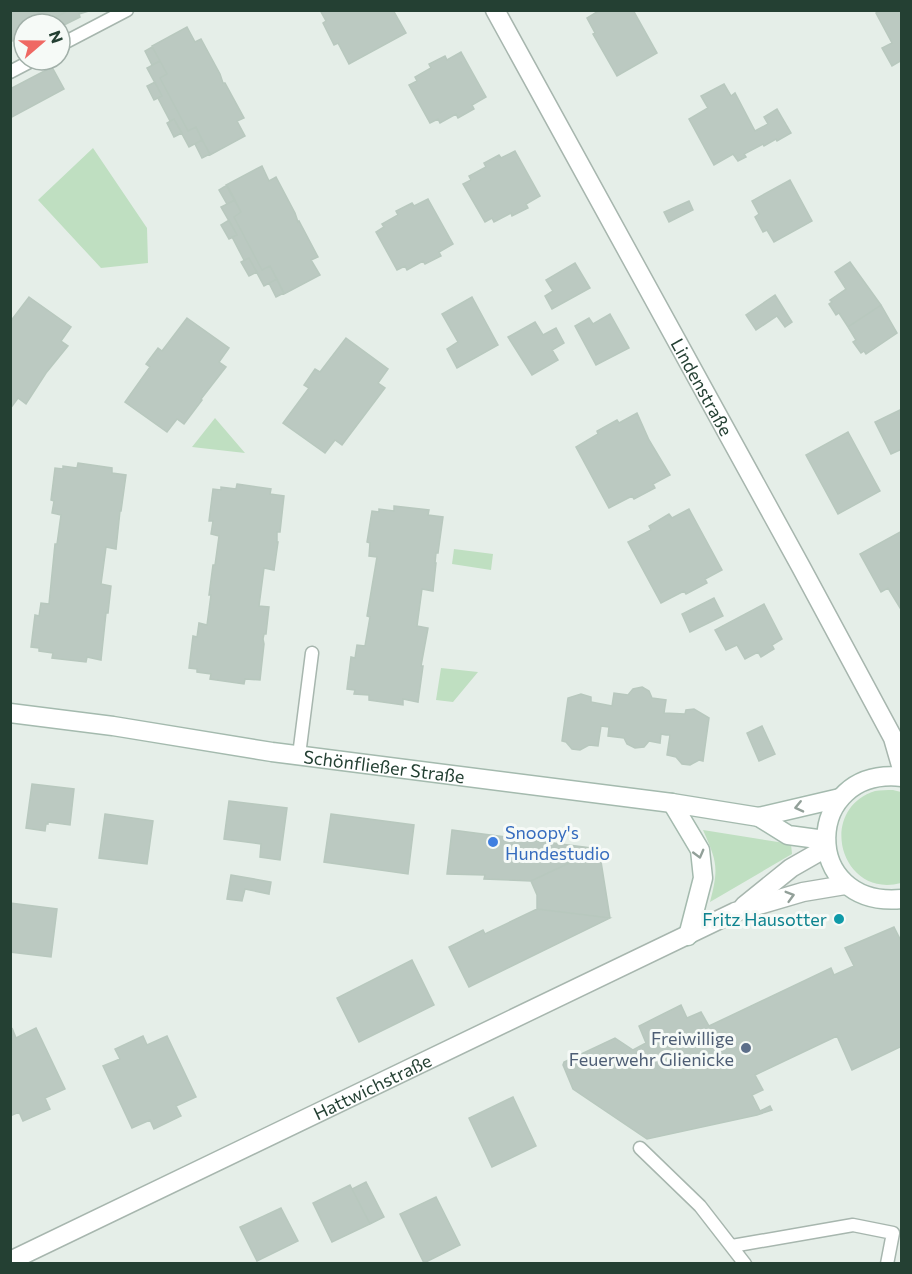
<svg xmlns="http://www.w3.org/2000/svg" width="912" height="1274" viewBox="0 0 912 1274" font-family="Commissioner,sans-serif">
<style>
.green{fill:#bfdfc1}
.building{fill:#bbc9c1;stroke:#b8c8be;stroke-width:1.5}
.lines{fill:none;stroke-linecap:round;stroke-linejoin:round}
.service-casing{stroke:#a7b6ae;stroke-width:15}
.minor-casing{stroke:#a7b6ae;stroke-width:21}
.secondary-casing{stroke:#a4baae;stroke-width:21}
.service{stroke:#fff;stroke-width:12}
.minor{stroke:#fff;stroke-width:18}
.secondary{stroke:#fff;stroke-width:18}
.oneway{stroke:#92a099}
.shop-dot{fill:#3f7fe0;stroke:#f6faf7;stroke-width:2}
.culture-dot{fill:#0f9aa8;stroke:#f6faf7;stroke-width:2}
.service-dot{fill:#5c6f8a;stroke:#f6faf7;stroke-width:2}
.labels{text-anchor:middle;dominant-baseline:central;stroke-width:6;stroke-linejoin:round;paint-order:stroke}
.street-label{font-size:18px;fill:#244033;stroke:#f6faf7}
.shop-label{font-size:18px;fill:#366cbe;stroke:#f6faf7;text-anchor:start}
.culture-label{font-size:18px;fill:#0d838f;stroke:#f6faf7;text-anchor:end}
.service-label{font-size:18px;fill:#4e5e75;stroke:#f6faf7;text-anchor:end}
</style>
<rect width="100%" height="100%" fill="#e5eee8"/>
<path class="green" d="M93,148L147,228L148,263L101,268L38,200Z
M215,418L245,453L192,447Z
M454,549L493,554L491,570L452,564Z
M441,668L478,672L453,702L436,700Z
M893,790L901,792V883C841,899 816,810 875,791C880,790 887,790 893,790Z
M703,830L791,844L792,854L710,902C719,867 717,862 703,830Z"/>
<path class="building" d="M10,10H69L44,24H24V35L12,41Z
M69,10H92L79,14L80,17L60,27V24H44Z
M320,10H393L406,33L349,64L338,43L334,45L323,23L326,21Z
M600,10H633L657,53L617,76L593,34L595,33L587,18Z
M881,10H902V60L892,66L882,48L892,43L876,13Z
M187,27L195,42L201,39L220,74L223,83H225L244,118L237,121L245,136L210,155L196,127L188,131L160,78L167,74L152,46Z
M152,47L160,61L152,65L145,51Z
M461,52L486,97L472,105L474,109L458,118L456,114L440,123L438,119L430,123L409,85L417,81L415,77L431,68L429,64L445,56L447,60Z
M160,61L167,74L160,78L188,131L196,127L202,140L189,147L174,119L170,121L158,98L162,96L147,68Z
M52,67L64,89L10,118V89Z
M155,82L162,96L154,100L147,86Z
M724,84L731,96L735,93L755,131L768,124L764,117L777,109L791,133L777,141L776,139L764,146L763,144L744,154L746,157L738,161L733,154L714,165L689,119L708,108L701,96Z
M174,119L182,133L174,137L167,123Z
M202,140L210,154L202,158L195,144Z
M515,151L540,196L526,204L528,208L512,216L511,213L494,222L492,218L485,222L463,184L471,180L469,176L486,167L484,163L499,155L501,158Z
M262,166L269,181L276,177L295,213L298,222L299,221L318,257L311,260L320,275L284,294L270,266L262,270L234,217L241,212L226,185Z
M790,180L812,221L774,242L767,230L763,232L755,217L759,214L752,201Z
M227,185L235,200L227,204L219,190Z
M428,199L453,244L439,252L441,256L425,264L423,261L407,270L405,266L397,270L376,232L384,227L382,224L398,215L396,211L412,203L414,206Z
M235,200L241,212L234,217L262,270L270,266L277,279L264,286L249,258L244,260L232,237L237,235L221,207Z
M689,201L693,210L669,222L664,212Z
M229,220L237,235L229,239L221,225Z
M249,258L257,272L249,276L241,262Z
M850,262L881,305L848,327L839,313L836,315L829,304L832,302L830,300L846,289L835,272Z
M575,263L590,288L552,309L545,296L553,291L546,280Z
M277,279L284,293L276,297L269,283Z
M775,295L792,322L785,327L777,316L756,330L746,315Z
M29,297L71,327L61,341L68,346L46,373L26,404L18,398L10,409V322Z
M472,297L498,345L457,368L447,349L458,342L442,314Z
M881,305L897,333L866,354L864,351L861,353L853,342L856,340L848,327Z
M610,314L629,348L596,365L575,326L589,318L593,324Z
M187,318L229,348L219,362L226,367L201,399L202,400L184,424L177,419L167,432L125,402L150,367L146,364L158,348L162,351Z
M535,322L543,335L556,328L564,343L552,350L558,360L532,375L508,337Z
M346,338L388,369L378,383L385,388L342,445L335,440L325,453L283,423L309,388L304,385L315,369L320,372Z
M902,409V449L891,454L875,422Z
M637,413L649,440L670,475L653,484L655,488L634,499L632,496L609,508L576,447L598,434L597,431L617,420L619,423Z
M848,432L880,491L838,514L806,455Z
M78,463L112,468V473L126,475L121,511H120L116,549L106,547L101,584L111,586L108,613H106L101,660L87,657L86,662L52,658L53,653L39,651V648L31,647L35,615L39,616L41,603L49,604L55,544H57L61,515L52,513L54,501L51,500L55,468L63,469V466L77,468Z
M237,484L271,489L270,494L284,496L280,532H277V542H278L274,570L264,568L259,606L269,607L266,634H264L263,639L264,644L260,680L245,679L244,684L210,679L211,674L197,672V669L189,668L193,636L197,637L199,623L207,625L211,595H209L213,565H215L219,536L211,534L213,521H209L213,489L221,490V487L236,489Z
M394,506L429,510L428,515L443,517L438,553H436L435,563H436L433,591L422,589L417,626L428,628L421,666H423L418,702L403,699V705L369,700V695L354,694L355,690L347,689L351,657L355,658L357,645L365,646L370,617L367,616L377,557L369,556L370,543L367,542L372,511L379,512V509L394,511Z
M689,509L722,570L705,579L707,583L686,594L684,591L661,603L628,542L651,530L649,526L669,514L672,518Z
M902,531V611L888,588L881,592L860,554Z
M714,598L723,616L690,632L682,614Z
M764,604L782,639L772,645L774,649L761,657L758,652L745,659L737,645L726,650L715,630Z
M642,687L649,691L652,698L666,700L664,713L685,714L686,710L694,709L709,718L703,761L699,760L690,765L682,764L676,757L667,755L670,735H666L661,734L660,743L649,741L644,747L635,748L627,744L624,738L608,736L609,727L601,726L598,746L589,745L580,750L572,749L566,742L562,741L568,698L581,694L591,697V702L612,706L614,693L628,695L633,689Z
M762,726L775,754L759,761L747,733Z
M32,784L74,789L70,825L48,822V824H46L45,831L26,828Z
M229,801L287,808L280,860L260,857L261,844L224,839Z
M105,814L153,821L147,864L99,858Z
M331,814L414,825L408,874L324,862Z
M452,830L599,849L531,881L484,879L485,875L447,874Z
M599,849L610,918L537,909V895L531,881Z
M231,875L271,882L269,894L245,889L242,901L227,899Z
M10,903L57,909L51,957L10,952Z
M537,909L610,918L469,987L449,947L483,930L485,934Z
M894,927L902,943V1046L852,1070L837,1036L755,1075L763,1090L752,1095L760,1111L770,1106L772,1110L757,1115L647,1139L573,1089L563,1065L564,1062L615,1038L633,1050L646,1043L639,1026L681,1005L687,1018L701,1012L709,1026L831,968L834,975L854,966L845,948Z
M412,960L434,1005L359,1042L337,998Z
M12,1028L16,1038L36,1028L65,1089L45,1098L50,1109L23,1121L19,1112L10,1116Z
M143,1036L147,1045L167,1036L196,1097L176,1106L181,1116L154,1129L150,1120L132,1128L103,1066L120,1059L115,1049Z
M513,1097L536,1146L492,1167L469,1118Z
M366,1182L384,1217L370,1224L352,1189Z
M350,1185L370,1224L332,1242L313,1203Z
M436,1197L460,1245L424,1263L400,1214Z
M281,1208L298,1241L257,1261L240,1227Z"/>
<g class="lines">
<g class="service-casing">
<path id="service" d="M60,45L127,10
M10,72L33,60
M299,755L312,653
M640,1148L700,1206L745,1264
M732,1246L853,1225L893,1233L887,1264"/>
</g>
<g class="minor-casing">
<g id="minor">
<path id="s1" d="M495,10L801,567L893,738L902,769"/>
<path d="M744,906L791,868L826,848"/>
<path id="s2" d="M10,1261L735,912L803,892L845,885"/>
</g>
</g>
<g class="secondary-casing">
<g id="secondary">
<path id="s3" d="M10,713L113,726L272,752L672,803L759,817L840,798"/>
<path d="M902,777C803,766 799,909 902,899"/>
<path d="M672,803L700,850L703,878L688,936"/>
<path d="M759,817L788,835L825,840"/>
</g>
</g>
<use href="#service" class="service"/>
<use href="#minor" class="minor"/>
<use href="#secondary" class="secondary"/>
</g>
<defs><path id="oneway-chevron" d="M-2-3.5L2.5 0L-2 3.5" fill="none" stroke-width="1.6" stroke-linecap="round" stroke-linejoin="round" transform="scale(1.5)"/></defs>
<g class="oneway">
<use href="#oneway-chevron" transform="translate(799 807) rotate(167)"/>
<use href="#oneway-chevron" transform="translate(699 854) rotate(75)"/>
<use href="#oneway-chevron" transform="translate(790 896) rotate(-16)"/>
</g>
<circle class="shop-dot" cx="493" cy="842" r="6"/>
<circle class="culture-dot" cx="839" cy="919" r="6"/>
<circle class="service-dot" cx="746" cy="1048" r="6"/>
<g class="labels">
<g class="street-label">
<text stroke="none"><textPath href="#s1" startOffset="430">Lindenstraße</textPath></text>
<text stroke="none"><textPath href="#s3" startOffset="378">Schönfließer Straße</textPath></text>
<text stroke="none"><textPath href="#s2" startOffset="402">Hattwichstraße</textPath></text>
</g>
<g class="shop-label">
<text x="505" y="832">Snoopy's<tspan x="505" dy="21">Hundestudio</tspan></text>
</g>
<g class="culture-label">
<text x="827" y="919">Fritz Hausotter</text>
</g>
<g class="service-label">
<text x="734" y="1038">Freiwillige<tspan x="734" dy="21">Feuerwehr Glienicke</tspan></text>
</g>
</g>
<rect width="912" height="1274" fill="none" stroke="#244033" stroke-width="24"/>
<g transform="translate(42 42) rotate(70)"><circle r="28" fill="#f6faf7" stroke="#a2b0a9" stroke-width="1.5"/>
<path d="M0-4.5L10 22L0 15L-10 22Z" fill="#ef6863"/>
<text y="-9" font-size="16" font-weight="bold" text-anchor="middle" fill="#244033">N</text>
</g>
</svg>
